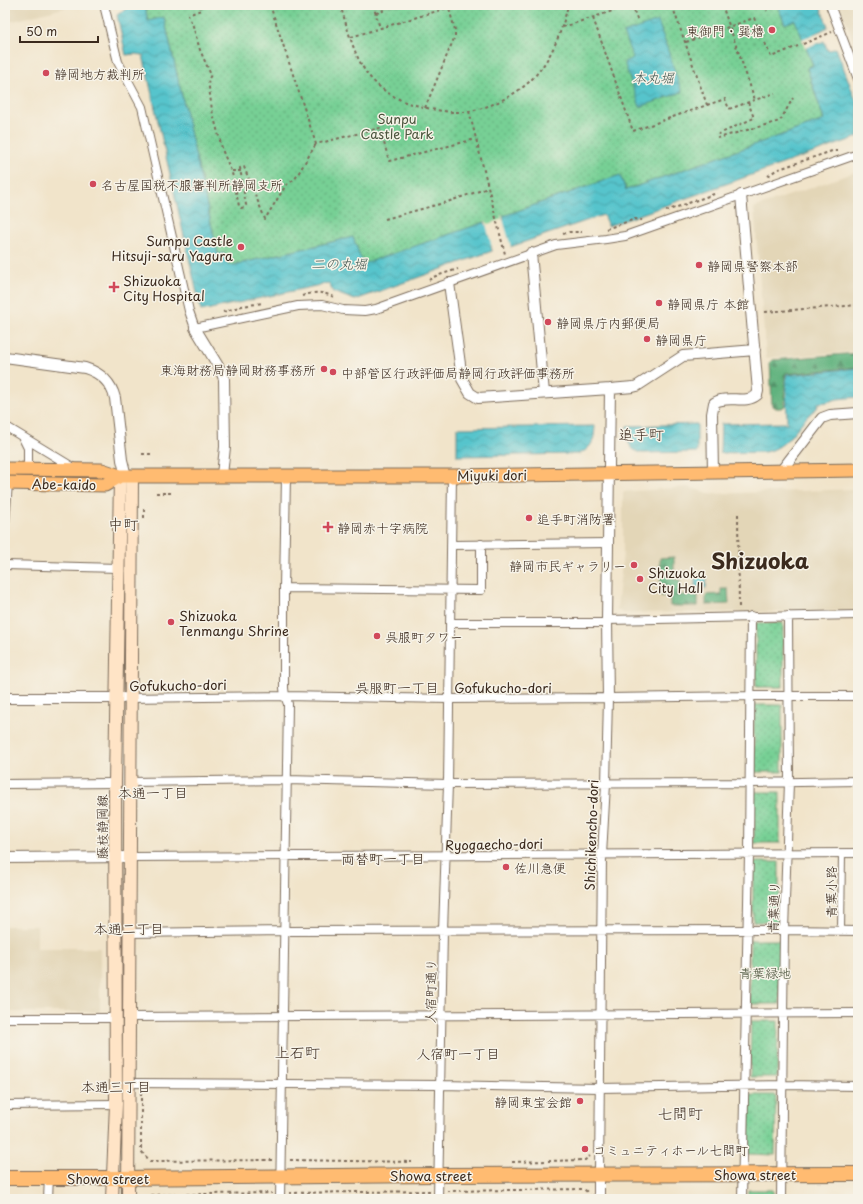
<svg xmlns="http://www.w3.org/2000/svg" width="863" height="1204" viewBox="0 0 863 1204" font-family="'Playpen Sans','Klee One',sans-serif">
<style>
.built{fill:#e3d6b7}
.forest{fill:url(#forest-firs);stroke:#4e6e4e}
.park{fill:url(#park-dots);stroke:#597d5a}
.water{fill:url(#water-waves);stroke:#487775}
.pier{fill:#f1e4ca}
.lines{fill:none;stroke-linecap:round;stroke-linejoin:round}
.pedestrian-casing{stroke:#7b6b5a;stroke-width:8}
.minor-casing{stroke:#7b6b5a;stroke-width:10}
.tertiary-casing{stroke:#7b6b5a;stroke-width:12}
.secondary-casing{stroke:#7b6b5a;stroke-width:14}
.primary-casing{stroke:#7b6b5a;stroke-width:15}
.trunk-casing{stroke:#7b6b5a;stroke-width:16}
.path{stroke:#7b6b5a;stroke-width:2;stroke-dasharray:3 3;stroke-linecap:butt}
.pedestrian{stroke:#fff;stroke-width:6}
.minor{stroke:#fff;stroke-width:8}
.tertiary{stroke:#fff;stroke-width:10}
.secondary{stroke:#ffe4c6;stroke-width:12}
.primary{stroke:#ffbb71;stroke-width:13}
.trunk{stroke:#ffbb71;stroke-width:14}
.poi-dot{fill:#d1495b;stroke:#f7f3e8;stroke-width:1.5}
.labels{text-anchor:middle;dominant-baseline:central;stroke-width:3;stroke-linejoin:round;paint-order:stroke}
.poi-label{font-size:13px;fill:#3b2a1e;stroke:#f7f3e8;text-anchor:start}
.park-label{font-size:13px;fill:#4a543c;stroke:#f7f3e8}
.street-label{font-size:13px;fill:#3b2a1e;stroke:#f7f3e8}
.water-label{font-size:14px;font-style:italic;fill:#435852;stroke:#f7f3e8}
.neighbourhood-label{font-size:14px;fill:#3b2a1e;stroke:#f7f3e8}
.quarter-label{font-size:15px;fill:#3b2a1e;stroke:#f7f3e8}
.town-label{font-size:21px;font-weight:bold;fill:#3b2a1e;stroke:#f7f3e8}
</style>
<defs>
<pattern id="forest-firs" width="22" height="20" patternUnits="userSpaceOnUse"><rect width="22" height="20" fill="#61b27e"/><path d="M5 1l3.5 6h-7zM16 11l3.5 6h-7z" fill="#519167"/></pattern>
<pattern id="park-dots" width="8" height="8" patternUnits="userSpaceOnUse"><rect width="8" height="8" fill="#77d095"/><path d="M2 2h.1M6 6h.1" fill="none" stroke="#63a979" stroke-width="1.8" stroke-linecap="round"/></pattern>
<pattern id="water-waves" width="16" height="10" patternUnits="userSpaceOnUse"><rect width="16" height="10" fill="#56c4cc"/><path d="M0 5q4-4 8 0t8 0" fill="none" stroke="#489fa5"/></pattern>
</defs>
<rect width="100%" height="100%" fill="#f7f3e8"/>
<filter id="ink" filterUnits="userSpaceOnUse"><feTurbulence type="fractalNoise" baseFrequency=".025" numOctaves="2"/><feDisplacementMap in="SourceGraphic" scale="8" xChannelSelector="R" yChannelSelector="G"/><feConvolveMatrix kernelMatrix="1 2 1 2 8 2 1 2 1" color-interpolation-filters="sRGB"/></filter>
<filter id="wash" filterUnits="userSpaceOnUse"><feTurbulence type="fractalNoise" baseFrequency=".012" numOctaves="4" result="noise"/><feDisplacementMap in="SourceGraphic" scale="16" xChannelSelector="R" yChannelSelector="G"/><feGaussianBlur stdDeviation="0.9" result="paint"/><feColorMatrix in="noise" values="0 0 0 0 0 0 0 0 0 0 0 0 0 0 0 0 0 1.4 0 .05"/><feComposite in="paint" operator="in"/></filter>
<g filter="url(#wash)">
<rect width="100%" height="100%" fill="#f1e4ca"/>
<path class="built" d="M5,5H76L5,23Z
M840,5H858V54Z
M858,171V351L766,358L754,208Z
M688,487L711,494L858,489V611L622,613L617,609L623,552V492Z
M5,926H37V948H100V1012H5Z"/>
<path class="forest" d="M858,353V367L786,374L785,375V406C781,409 776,409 772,406L770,362L772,360Z
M674,557V579L680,580V595H698V606H670V596H661L660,558Z
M721,589H728L729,604L706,605V595L721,594Z"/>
<path class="park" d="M145,5H777L785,24L795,19L813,65L807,68L824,120L626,190L620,175L503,216L504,220L487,227L485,222L363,265L353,237L229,266L218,254L164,17L148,22Z
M756,623H783V687H756Z
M754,705H782V772H754Z
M754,792H780V843H754Z
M753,862H779V922H753Z
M750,940H780V1004H750Z
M751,1021H778L777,1077H750Z
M749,1095H776L775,1155L748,1154Z
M748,1190H773V1199H748Z"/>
<path class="water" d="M125,5H145L148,21L164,17L218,254L224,253L229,266L353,237L363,264L485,222L487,226L504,220L503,216L620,175L626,190L824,120L807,68L813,65L795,20L785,24L777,5H820L828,27L814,34L818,44L824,41L828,51L836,48L858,106V137L608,226L603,215L510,247L508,240L491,246L492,251L355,300L333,292L329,283L201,311L143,55L135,54L126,55L117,15L126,9Z
M658,21L682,92L640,107L624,62L633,58L623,33Z
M858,368V397L837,399L827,402L818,403L817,408C798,421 789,449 764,452L720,453L721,424L787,423L786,375Z
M697,424V452L642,453C627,450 627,438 627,426Z
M595,426C594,441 593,447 579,454L457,456V428Z
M695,577H707L706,588H695Z"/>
<path class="pier" d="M819,32V33L816,35L819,41L822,40L823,41L805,48L802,39Z
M502,215L511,247L509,248L507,242L493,247L494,251L493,252L485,220L488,224L502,219L501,216Z"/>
</g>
<g filter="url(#ink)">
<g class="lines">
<g class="pedestrian-casing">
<path id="pedestrian" d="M841,931L842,853"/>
</g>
<g class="minor-casing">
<path id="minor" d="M104,5L118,62L142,107L189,311L195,328L298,306L322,305L343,310L365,311L376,309L556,245L606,239L625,236L858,154
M830,5L858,79
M5,426L74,468
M23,438L28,448V469
M5,523L8,483
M452,545L608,543
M5,565L118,568
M284,588L481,590V544
M607,620L858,615
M450,623H607
M127,698L285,696L449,699L608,698L750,696H858
M130,782L287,780L448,784L750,783L858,781
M5,784L115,783
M130,857L858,853
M129,933L284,931L784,930L858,931
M129,1017L858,1013
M5,1018H115
M129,1083L441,1085L600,1088L782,1085L858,1086
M5,1105L116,1104
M599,1175L602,855L606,784L608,698
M48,1199L49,1177
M280,1199L288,704L285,696L284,688V588L286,476
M438,1199L443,931L448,784L452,476
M742,1199L749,854L751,616
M781,1199L784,930L789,782L788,616"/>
</g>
<g class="tertiary-casing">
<path id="tertiary" d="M531,253L544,393
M449,283L462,379L470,393L478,398L610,389L607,620L608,698
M195,328L220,369L224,379L225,447L222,475
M5,357L85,368C101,373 111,382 115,398L122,460L126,476
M610,389L633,387L637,386L683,356L755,350
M781,471L822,418L830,415L858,413
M713,472L712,414L714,403C727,394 745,405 757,395L758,391L741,195
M5,698H123
M5,858L130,857
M599,1199V1175"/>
</g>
<g class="secondary-casing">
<path id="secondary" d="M112,1199L116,1104L115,783L120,476
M128,1199L132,476"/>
</g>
<g class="primary-casing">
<path id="primary" d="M5,469L102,470L120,476H452L858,470
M5,483L105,485L120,476"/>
</g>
<g class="trunk-casing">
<path id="trunk" d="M5,1178H112L439,1175L858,1174"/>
</g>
<path class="path" d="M200,5L201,10L188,15L193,26L200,50L211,75L208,80L212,110L223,152L232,173L239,206L241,208L245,207L246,205L240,168L244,167L265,219L286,185L295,179L316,144
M270,5L316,144L380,128L389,161L476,139
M340,5C348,28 353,55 368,75C376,85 388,94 399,99C405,103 413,104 419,106C434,110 454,114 470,111C492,107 518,94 533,78C552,58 562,31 568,5
M373,5L380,28
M632,5L638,22
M722,5L755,100
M764,5L767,11
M376,13L383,11L381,5
M593,18L633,131L707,105L672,5
M563,27L631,5
M351,37L457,5
M686,42L754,18L758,27
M765,43L771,57L798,46
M803,44L832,32
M854,87L858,97
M748,102L754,118L717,135L718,138L780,121L793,98
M707,105L725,99L729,109L775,93
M425,108L455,36V30L448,5
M469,111L505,254
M232,171H241
M768,176L776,170L832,151H837
M666,211L717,193
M385,219L447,202L488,188
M606,229L635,219L642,220
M563,234L569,232H582
M429,280L433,277L458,269
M302,296C316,291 324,292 336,298
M223,312L242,306L263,303
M765,312L858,305
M142,454H151
M156,493H171
M738,514L739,609
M144,518V508
M141,1092V1151L150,1161L272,1160
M290,1160L412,1162
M512,1162L585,1160L590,1156
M447,1191L584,1189L589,1194
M289,1193L430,1191
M146,1199L150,1195L272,1193"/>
<use href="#pedestrian" class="pedestrian"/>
<use href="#minor" class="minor"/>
<use href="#tertiary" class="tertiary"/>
<use href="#secondary" class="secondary"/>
<use href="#primary" class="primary"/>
<use href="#trunk" class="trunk"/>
</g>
</g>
<g class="poi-dot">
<circle cx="772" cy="30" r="4"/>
<circle cx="46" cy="73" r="4"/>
<circle cx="93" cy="184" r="4"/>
<circle cx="241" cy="247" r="4"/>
<circle cx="699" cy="265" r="4"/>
<path d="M112 281h4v4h4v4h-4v4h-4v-4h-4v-4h4z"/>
<circle cx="659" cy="303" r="4"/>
<circle cx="548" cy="322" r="4"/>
<circle cx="647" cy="339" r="4"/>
<circle cx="324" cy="369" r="4"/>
<circle cx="333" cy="372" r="4"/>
<circle cx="529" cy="518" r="4"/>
<path d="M326 521h4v4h4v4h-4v4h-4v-4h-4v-4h4z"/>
<circle cx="634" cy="565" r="4"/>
<circle cx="640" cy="579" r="4"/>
<circle cx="171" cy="622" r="4"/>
<circle cx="377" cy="636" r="4"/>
<circle cx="506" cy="867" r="4"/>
<circle cx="580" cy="1101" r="4"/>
<circle cx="585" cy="1149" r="4"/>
</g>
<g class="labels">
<g class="poi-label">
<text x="764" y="30" text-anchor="end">東御門・巽櫓</text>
<text x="54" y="73">静岡地方裁判所</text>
<text x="101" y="184">名古屋国税不服審判所静岡支所</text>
<text x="233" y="240" text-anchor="end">Sumpu Castle<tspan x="233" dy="15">Hitsuji-saru Yagura</tspan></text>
<text x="707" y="265">静岡県警察本部</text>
<text x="123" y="280">Shizuoka<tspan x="123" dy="15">City Hospital</tspan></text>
<text x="667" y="303">静岡県庁 本館</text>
<text x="556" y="322">静岡県庁内郵便局</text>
<text x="655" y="339">静岡県庁</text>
<text x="316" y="369" text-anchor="end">東海財務局静岡財務事務所</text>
<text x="341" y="372">中部管区行政評価局静岡行政評価事務所</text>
<text x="537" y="518">追手町消防署</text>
<text x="337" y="527">静岡赤十字病院</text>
<text x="626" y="565" text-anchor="end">静岡市民ギャラリー</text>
<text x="648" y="572">Shizuoka<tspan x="648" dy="15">City Hall</tspan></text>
<text x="179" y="615">Shizuoka<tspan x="179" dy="15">Tenmangu Shrine</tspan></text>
<text x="385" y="636">呉服町タワー</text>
<text x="514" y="867">佐川急便</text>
<text x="572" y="1101" text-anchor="end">静岡東宝会館</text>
<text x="593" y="1149">コミュニティホール七間町</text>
</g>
<g class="park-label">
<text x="397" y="118">Sunpu<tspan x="397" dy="15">Castle Park</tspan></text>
<text x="765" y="972">青葉緑地</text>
</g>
<g class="street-label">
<text transform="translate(492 475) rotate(-1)">Miyuki dori</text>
<text transform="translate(64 484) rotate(1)">Abe-kaido</text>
<text transform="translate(178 685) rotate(-1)">Gofukucho-dori</text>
<text x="503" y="687">Gofukucho-dori</text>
<text transform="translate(101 827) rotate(-90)">藤枝静岡線</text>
<text transform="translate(591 835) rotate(-88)">Shichikencho-dori</text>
<text transform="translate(494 844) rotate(-1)">Ryogaecho-dori</text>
<text transform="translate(830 892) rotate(-90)">青葉小路</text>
<text transform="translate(773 907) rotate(-88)">青葉通り</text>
<text transform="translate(430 991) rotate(-89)">人宿町通り</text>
<text x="755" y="1174">Showa street</text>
<text x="431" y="1175">Showa street</text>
<text x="108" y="1178">Showa street</text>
</g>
<g class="water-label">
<text x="653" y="77">本丸堀</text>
<text x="339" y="263">二の丸堀</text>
</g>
<g class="neighbourhood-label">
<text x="397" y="687">呉服町一丁目</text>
<text x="153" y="792">本通一丁目</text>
<text x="383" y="858">両替町一丁目</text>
<text x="129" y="928">本通二丁目</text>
<text x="458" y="1053">人宿町一丁目</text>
<text x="116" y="1086">本通三丁目</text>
</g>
<g class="quarter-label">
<text x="641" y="433">追手町</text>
<text x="123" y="523">中町</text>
<text x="297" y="1051">上石町</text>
<text x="680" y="1112">七間町</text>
</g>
<g class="town-label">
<text x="760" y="560">Shizuoka</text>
</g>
</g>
<rect width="863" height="1204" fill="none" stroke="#f7f3e8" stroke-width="20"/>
<path d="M20 36v6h78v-6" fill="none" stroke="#3b2a1e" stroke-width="2"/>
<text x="26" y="36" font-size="12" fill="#3b2a1e" stroke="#f7f3e8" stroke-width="3" paint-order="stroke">50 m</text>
</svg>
